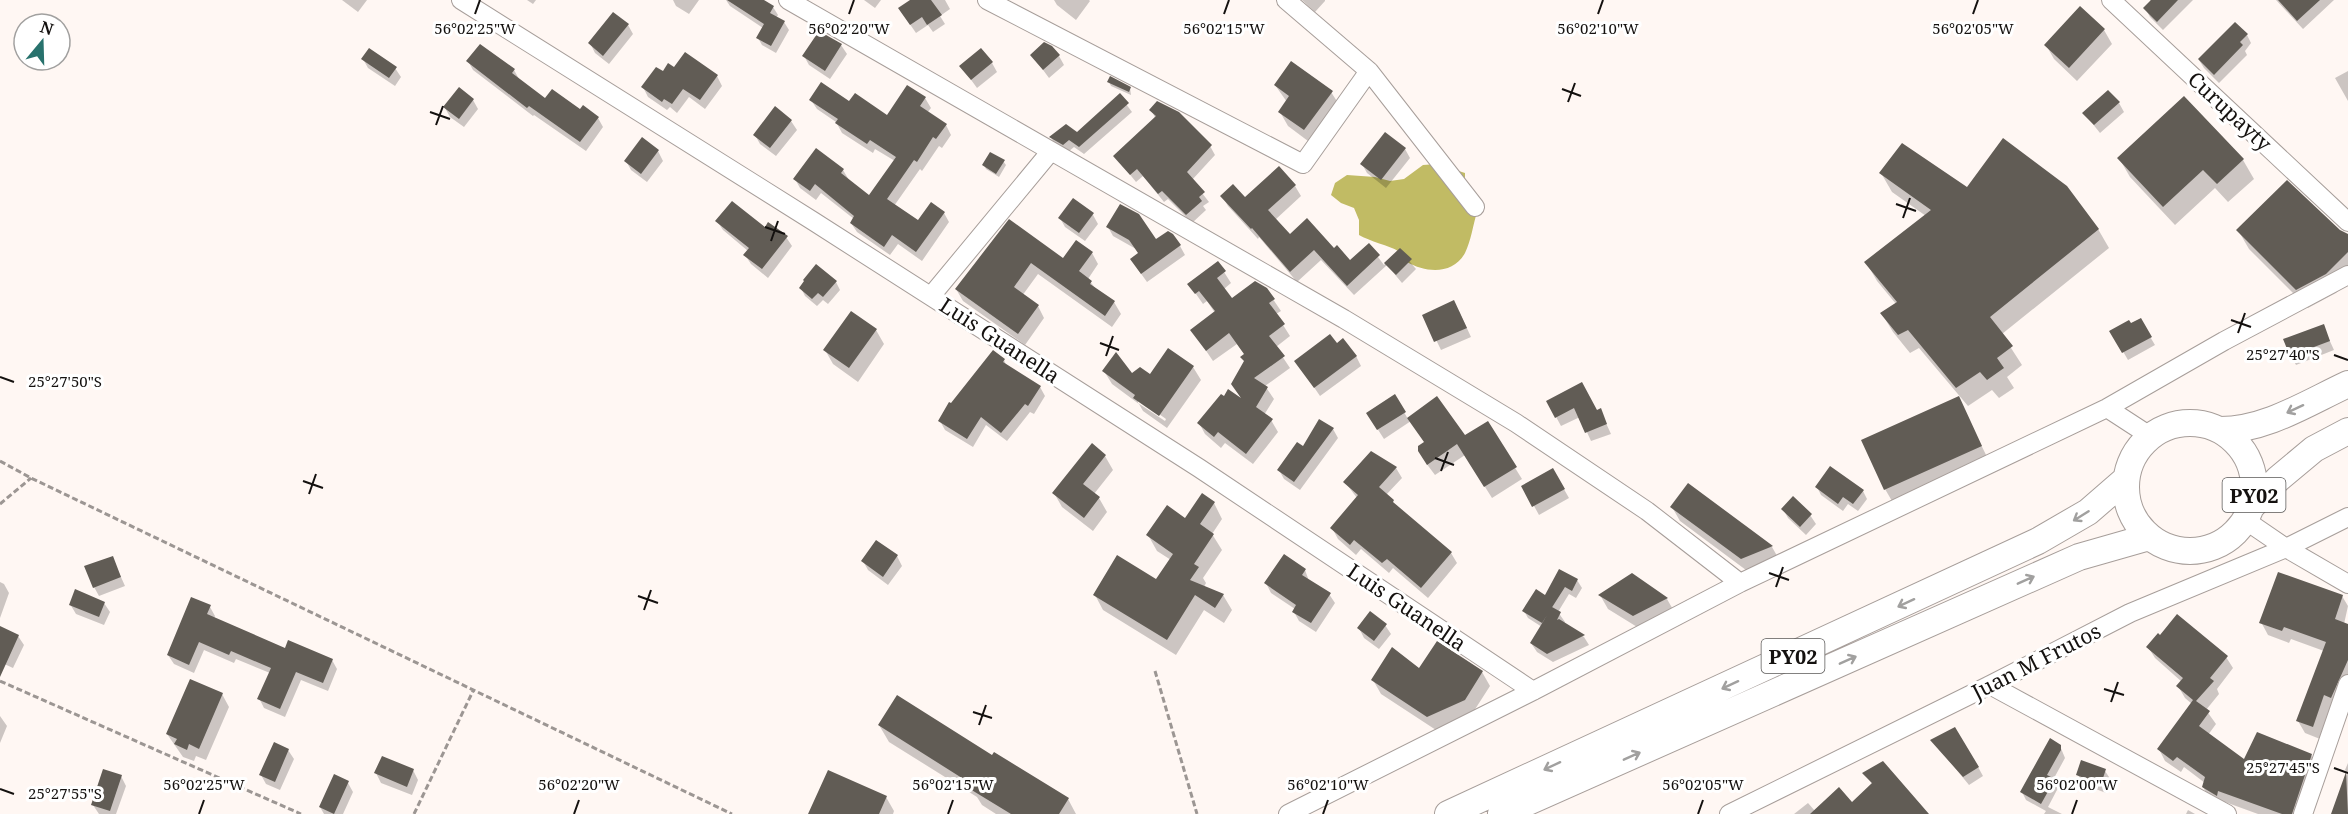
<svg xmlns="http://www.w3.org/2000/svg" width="2348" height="814" viewBox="0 0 2348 814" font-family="'Noto Serif',serif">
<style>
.forest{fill:#c1bb64}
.shadow{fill:#0003;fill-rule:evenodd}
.building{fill:#615c55}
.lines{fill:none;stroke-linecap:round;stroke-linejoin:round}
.minor-casing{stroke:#a79e9a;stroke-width:20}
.highway-casing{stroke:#a79e9a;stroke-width:28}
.path{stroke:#9c9693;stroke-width:3;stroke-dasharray:6 3;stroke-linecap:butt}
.minor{stroke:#fff;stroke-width:18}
.highway{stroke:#fff;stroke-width:26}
.oneway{stroke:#a1a09f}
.ticks{fill:none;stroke:#14110f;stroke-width:2}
.labels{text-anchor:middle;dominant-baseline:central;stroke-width:6;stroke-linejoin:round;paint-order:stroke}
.shield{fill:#fff;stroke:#5a5857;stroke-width:1.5}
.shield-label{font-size:20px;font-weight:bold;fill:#14110f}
.street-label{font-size:21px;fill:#14110f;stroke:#fff}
.ticks-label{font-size:15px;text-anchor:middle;fill:#14110f;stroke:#fff;stroke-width:6;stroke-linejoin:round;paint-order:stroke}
</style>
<rect width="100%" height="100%" fill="#fff7f3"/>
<path class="forest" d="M1437,164L1465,173V187L1477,212C1473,225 1471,241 1465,253C1453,275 1426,273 1407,262C1403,260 1401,254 1398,251C1390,246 1369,241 1359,235V220L1354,208L1341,203L1331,195L1335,183L1347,175L1375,177L1390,181L1404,179L1423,165Z"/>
<path class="shadow" d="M342,0H367L358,12Z
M527,0H536L533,4Z
M673,0H699L689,14L676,6Z
M726,0H761L773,7L778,15L776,18L784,22L789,30L776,53L762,45L758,38L763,28L730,6Z
M864,0H881L875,8Z
M913,0H945L950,9L940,16L945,24L933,32L928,25L916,33L905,17Z
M1054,0H1089L1090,1L1076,20L1057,5Z
M1302,0H1325V1L1315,12Z
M2150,0H2193L2163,30L2150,17L2145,8L2151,2Z
M2276,0H2334L2303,29Z
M2081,8L2104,30L2112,44L2077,81L2054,59L2046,45Z
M628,25L633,34L609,64L595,53L590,43Z
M819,33L841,45L847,54L830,79L809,65L804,56Z
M2247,35L2251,43L2245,51L2247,55L2219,83L2204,68L2199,60Z
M1032,55L1059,56L1064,65L1049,78Z
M363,59L395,68L401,77L395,86L368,68Z
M468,61L514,70L519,79L546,100L598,118L603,127L586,151L534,115L533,116L473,70Z
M992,63L997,72L977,88L961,66Z
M674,69L717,76L722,86L705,109L689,97L677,113L670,107L667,110L648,97L643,87L663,73Z
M2348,71V101L2335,78Z
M1109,82L1130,88L1131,95L1111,86Z
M1275,85L1331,92L1340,106L1312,144L1288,126L1280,112L1287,102Z
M1120,96L1132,112L1084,154L1074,147L1068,152L1055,145L1051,137L1077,133Z
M925,98L931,108L927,113L946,125L951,135L942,148L939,146L922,171L920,169L894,206L918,222L944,213L949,222L922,261L898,244L890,255L857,232L851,223L854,219L821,193L816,200L800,188L795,179L843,170L849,180L870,197L895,161L875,149L873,153L842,133L836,122L817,109L811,100L850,103L887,117Z
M473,100L478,109L464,127L450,117L445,108Z
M2119,103L2124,112L2100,133L2084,113Z
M1151,110L1210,146L1215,155L1192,180L1209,202L1203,206L1206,210L1192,223L1168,199L1164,202L1143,176L1136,182L1115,156L1156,119Z
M791,121L797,130L776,156L760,144L755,135Z
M1405,149L1410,158L1386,188L1367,173L1362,164Z
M658,151L663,161L647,182L631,170L626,161Z
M2119,158L2243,160L2254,179L2228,202L2215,188L2175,225L2130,177Z
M1003,161L1006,165L999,177L986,169L984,165Z
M1881,173L1968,189L2098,229L2109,248L2002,334L2022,365L2007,377L2014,388L1999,398L1992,390L1968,406L1919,348L1910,353L1893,332L1882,314L1896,304L1877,281L1866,262L1926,216L1892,192Z
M1295,186L1301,196L1275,220L1290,236L1334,250L1350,262L1369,245L1384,265L1400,250L1416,269L1402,283L1387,265L1354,295L1321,260L1297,282L1259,237L1258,239L1228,206L1222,196L1245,199Z
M1093,215L1098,224L1085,241L1065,227L1060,218Z
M717,221L765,229L786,237L792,246L768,278L751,264L745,255L748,251L723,230Z
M1009,221L1064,260L1092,253L1098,264L1088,279L1096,289L1114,302L1121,314L1112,327L1038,274L1022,296L1038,306L1044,318L1025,345L963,301L956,289Z
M1108,227L1156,242L1180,246L1185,255L1147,282L1137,268L1139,254L1136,249L1113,236Z
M2238,230L2339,231L2348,236V281L2336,293L2308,308L2249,249Z
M1224,272L1231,283L1224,289L1232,300L1266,289L1281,311L1276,314L1290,336L1276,347L1290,368L1265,386L1274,399L1264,415L1271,420L1278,432L1253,464L1225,443L1221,448L1205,434L1199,423L1242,400L1233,384L1245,362V355L1237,344L1213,361L1192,330L1215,313L1207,301L1203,304L1189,284Z
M836,282L840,290L828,304L823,300L817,306L805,296L801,288Z
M1459,311L1471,337L1441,350L1424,315Z
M2140,320L2155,345L2128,360L2111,331Z
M2323,326L2334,350L2296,365L2291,355Z
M876,330L884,344L858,382L833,364L825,350Z
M1336,345L1356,356L1361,366L1320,396L1296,361Z
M1004,360L1007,367L1040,387L1045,396L1034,414L1030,412L1007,441L986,425L973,447L945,430L940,421Z
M1193,367L1201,380L1167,428L1143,411L1139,404L1112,384L1104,371L1150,376ZM1138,399L1166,419L1165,421L1138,403Z
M1395,397L1408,419L1464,437L1487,423L1522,479L1492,498L1465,455L1435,475L1426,463L1425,443L1411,421L1384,439L1373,422Z
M1958,398L1991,465L1896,508L1885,489Z
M1548,402L1596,412L1600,410L1611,434L1591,441L1580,417L1561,426Z
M1333,429L1338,438L1300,490L1284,479L1279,470Z
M1105,456L1113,470L1094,494L1099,498L1107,512L1093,531L1062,507L1054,493Z
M1396,468L1402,478L1386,495L1396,507L1451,553L1457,563L1428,598L1393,568L1389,573L1361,549L1356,555L1338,539L1332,528L1357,498L1345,482Z
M1553,470L1569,498L1539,515L1523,486Z
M1688,485L1772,547L1780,561L1750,573L1680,521L1672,507Z
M1817,487L1863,491L1867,499L1858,511L1848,504L1843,511L1821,495Z
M1214,503L1222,519L1212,534L1222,550L1203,578L1206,583L1204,587L1223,595L1232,610L1224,623L1204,610L1176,655L1103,610L1095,595L1157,581L1171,560L1157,551L1148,535L1185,520Z
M1783,509L1810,515L1816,524L1806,535L1788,518Z
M897,556L902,566L888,585L868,570L863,561Z
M112,557L125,586L99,596L94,587Z
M1305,570L1309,581L1329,594L1335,603L1316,632L1299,621L1294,612L1295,609L1271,593L1266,583Z
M1632,575L1667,599L1675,613L1642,630L1608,609L1600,595Z
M1577,580L1582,588L1576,598L1569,594L1558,612L1565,622L1564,624L1584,637L1589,645L1553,662L1537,652L1531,643L1542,627L1528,618L1524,611Z
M0,582L4,584L9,593L0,618Z
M2342,596L2348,606L2344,624L2348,625V689L2320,739L2305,733L2298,721L2324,651L2291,639L2289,643L2268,635L2261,622Z
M104,603L110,612L104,625L76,614L70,604Z
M210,607L215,616L214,619L286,650L332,660L337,669L328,691L301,680L285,717L264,708L259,698L270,673L236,659L234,663L204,650L194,673L174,664L168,655Z
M1385,625L1391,634L1379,649L1364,638L1359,628Z
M0,628L18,636L24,645L13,668L0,662Z
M2148,647L2226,657L2233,668L2217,689L2219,694L2206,710L2216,724L2208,735L2245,761L2311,755L2318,767L2301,814H2258L2225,802L2223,806L2210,799L2203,787L2205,783L2184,767L2181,772L2165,761L2159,749L2192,704L2185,698L2178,686L2182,682L2155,658Z
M1419,671L1482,672L1490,686L1472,714L1436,730L1381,694L1373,680Z
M222,694L229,707L206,760L196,756L194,761L183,757L167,734Z
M0,716L7,726L0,743Z
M879,725L992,757L1068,799L1076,814H996L982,805L977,797L889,742Z
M1932,740L1978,767L1983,776L1969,785Z
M2060,746L2065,758L2053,780L2058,788L2048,807L2062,814H2044L2046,811L2026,800L2022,792Z
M288,750L294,759L280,790L266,784L261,775Z
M2348,763V814H2332L2347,773L2345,770Z
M413,770L418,780L412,795L381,783L376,773Z
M2105,771L2111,780L2106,793L2083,784L2078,775Z
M1864,773L1925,814H1794L1808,803L1815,811L1852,804L1873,785Z
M121,776L126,786L116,814H99L93,805Z
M348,783L353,792L343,814H324L320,807Z
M886,797L894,811L893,814H810Z
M2188,810L2195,814H2186Z"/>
<path class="building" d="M727,0H764L774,6L770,13L785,21L771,46L756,38L764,24Z
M910,0H931L942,15L927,25L922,17L910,25L898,8Z
M2151,0H2178L2157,22L2143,8Z
M2278,0H2320L2297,21Z
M2080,6L2105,29L2069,68L2044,45Z
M613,12L629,24L603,56L588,43Z
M2235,22L2248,34L2240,42L2243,45L2214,75L2198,59Z
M819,31L842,44L825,71L802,56Z
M1044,42L1052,46L1060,55L1043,70L1030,55Z
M480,44L515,69L512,73L545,98L552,89L580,109L583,105L599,117L580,142L529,106L527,108L466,61Z
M369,48L397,67L389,78L361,59Z
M981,48L993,62L971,80L959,66Z
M685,52L718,75L700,100L683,89L672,104L664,99L662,102L641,87L656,67L663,71L668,63L674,67Z
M1291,61L1333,91L1304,130L1278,112L1289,96L1274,85Z
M1110,76L1131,87L1129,92L1107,82Z
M821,82L849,101L855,93L887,115L907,85L926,97L920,106L947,124L936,139L933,137L917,162L914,160L887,199L918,220L931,202L945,212L916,252L892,235L884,247L850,223L854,216L815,184L810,191L793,179L816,148L844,169L841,173L869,195L896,157L870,140L867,144L835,123L838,119L809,100Z
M459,87L474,99L459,119L443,107Z
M2108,90L2120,102L2094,125L2082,113Z
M1120,93L1129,103L1079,147L1069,140L1063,145L1049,137L1066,124L1077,132Z
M2184,96L2244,159L2217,184L2203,170L2163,207L2117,158Z
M1157,101L1179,112L1212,145L1187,172L1205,192L1199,197L1202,201L1186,215L1162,191L1158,194L1137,169L1130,175L1113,156L1156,116L1149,110Z
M775,106L792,120L770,148L753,135Z
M1385,132L1406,148L1381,180L1360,164Z
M642,137L659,150L641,174L624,161Z
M2003,138L2067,186L2099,229L1990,317L2013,346L1997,358L2004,368L1987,380L1980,372L1956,388L1908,330L1898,335L1880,313L1897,302L1864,262L1931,210L1879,173L1902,143L1967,187Z
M990,152L1005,160L996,174L982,165Z
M1279,166L1296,185L1268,210L1290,234L1307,218L1334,248L1337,245L1350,260L1369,243L1380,255L1347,286L1314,250L1290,272L1252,228L1251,229L1220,196L1233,184L1245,197Z
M2287,180L2340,230L2348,234V252L2326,274L2296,290L2236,230Z
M1073,198L1094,213L1079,233L1058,218Z
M732,201L765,227L768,222L788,236L762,269L743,255L749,248L715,221Z
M1120,204L1139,214L1156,239L1168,231L1173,234L1181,245L1141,274L1130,259L1138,253L1129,240L1106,227Z
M1009,219L1063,258L1076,240L1093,252L1079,271L1092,281L1090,284L1115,301L1105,316L1031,263L1014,287L1039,305L1018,334L955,289Z
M1400,248L1412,259L1396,275L1384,263Z
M1218,261L1226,271L1217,278L1232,298L1255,281L1267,288L1275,299L1269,303L1285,324L1269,336L1285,356L1254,378L1268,387L1256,407L1273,419L1246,454L1218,432L1214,437L1197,423L1221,394L1224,396L1228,389L1241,398L1231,384L1244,361L1240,357L1244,354L1229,333L1206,351L1190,330L1215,311L1199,291L1195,294L1187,284Z
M816,264L837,281L823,297L818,293L812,299L799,288L804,281L803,280Z
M1454,300L1467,328L1434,342L1422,315Z
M851,311L877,329L849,368L823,350Z
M2141,318L2152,337L2122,353L2109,331L2129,320L2131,323Z
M2324,324L2330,341L2290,356L2283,339Z
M1330,334L1337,343L1343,338L1357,356L1314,388L1294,361Z
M1168,348L1194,366L1159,416L1133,398L1135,395L1102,371L1116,352L1132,373L1140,367L1150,374Z
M993,350L1005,359L1003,362L1041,386L1028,406L1025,404L1001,433L981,417L967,439L938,421L949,402L951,403Z
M1582,382L1597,410L1601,408L1607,424L1585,433L1574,408L1555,418L1546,401Z
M1395,394L1406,412L1377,430L1366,413Z
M1437,396L1465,435L1488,421L1517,467L1484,487L1457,444L1427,465L1418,451V446L1424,442L1407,418Z
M1959,396L1982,446L1884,490L1861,440Z
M1319,419L1334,428L1294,482L1277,470L1297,442L1303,446Z
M1092,443L1106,455L1083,484L1100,497L1084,518L1052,493Z
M1371,451L1397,467L1379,487L1394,500L1393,502L1452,552L1421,588L1387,559L1382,563L1354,540L1350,545L1330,528L1358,495L1343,482Z
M1830,466L1864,490L1853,504L1843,497L1838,504L1815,487Z
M1553,468L1565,489L1532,507L1521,486Z
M1688,483L1773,546L1741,559L1670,507Z
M1202,493L1215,502L1200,524L1214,534L1194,564L1199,567L1190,580L1224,594L1215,608L1195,595L1167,640L1093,595L1117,555L1156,579L1173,554L1146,535L1167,505L1185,518Z
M1793,496L1812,514L1800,527L1781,509Z
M876,540L898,555L883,577L861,561Z
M1284,554L1306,569L1302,575L1331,593L1311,623L1292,612L1296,605L1264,583Z
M113,556L121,577L93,588L84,566Z
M1559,569L1578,579L1572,591L1565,587L1542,623L1522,611L1536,589L1545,595Z
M2278,572L2343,595L2335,619L2348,624V660L2331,698L2324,695L2313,727L2296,721L2326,642L2284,627L2282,631L2259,623Z
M1632,573L1668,598L1633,616L1598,595Z
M75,589L105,602L99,617L69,605Z
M191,597L211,605L207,614L285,648L288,640L333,659L323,683L296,672L280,709L257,699L271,668L231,651L229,655L199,642L189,665L167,655Z
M1552,607L1561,612L1557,620L1559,619L1585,635L1547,654L1530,643Z
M1370,611L1387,624L1374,641L1357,628Z
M2177,614L2228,656L2210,678L2214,681L2196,701L2210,711L2199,726L2244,759L2257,732L2312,754L2292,814H2282L2218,791L2217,796L2202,787L2205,777L2177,757L2173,761L2157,749L2193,700L2176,686L2183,678L2146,647L2158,633L2160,635Z
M0,626L19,635L0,677Z
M1437,641L1483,671L1465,700L1427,717L1371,680L1392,647L1419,668Z
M190,679L223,693L199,749L189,744L187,750L174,744L177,739L166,734Z
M897,695L992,755L994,752L1069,798L1059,814H1011L970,789L973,785L878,725Z
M1955,727L1979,767L1963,777L1930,740Z
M2050,738L2061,745V750L2047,775L2055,779L2041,804L2020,792Z
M274,742L289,749L275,782L259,775Z
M382,756L414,769L407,787L374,773Z
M2081,760L2106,769L2101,784L2076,775Z
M1883,761L1929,814H1810L1839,787L1852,802L1872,783L1862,773Z
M103,769L122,775L110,811L91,805Z
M828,770L887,796L879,814H808Z
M2346,772L2348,814H2331Z
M334,774L349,781L334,814L319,807Z"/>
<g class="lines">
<g class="minor-casing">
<path id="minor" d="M461,0L813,221L1199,468L1533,691
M788,0L1344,319L1516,423L1647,511L1740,583
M987,0L1303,164L1369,71
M1286,0L1369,71L1475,207
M2111,0L2348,222
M931,296L1051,151
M2107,408L2150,436
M2245,520L2286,548L2348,584
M1990,685L2227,814
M1288,814L1533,691L1740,583L2107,408L2224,341L2348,275
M1729,814L1990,685L2130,613L2286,548L2348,517
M2303,814L2348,684"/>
</g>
<g class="highway-casing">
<path id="highway" d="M2126 487a64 64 0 1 1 128 0a64 64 0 1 1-128 0Z
M2220,430C2266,430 2307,403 2348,384
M2252,506L2278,479L2314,449L2348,431
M1448,814L2038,541L2088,512L2126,479
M1501,814L2079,557L2149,537"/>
</g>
<path class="path" d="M0,461L31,478L732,814
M0,504L31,478
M1155,671L1197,814
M0,681L301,814
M414,814L473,691"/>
<use href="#minor" class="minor"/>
<use href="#highway" class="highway"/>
</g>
<defs><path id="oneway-shaft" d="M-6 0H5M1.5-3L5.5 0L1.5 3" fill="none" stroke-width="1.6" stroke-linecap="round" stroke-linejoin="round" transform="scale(1.5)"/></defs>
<g class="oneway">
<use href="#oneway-shaft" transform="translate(2295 409) rotate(155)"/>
<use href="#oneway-shaft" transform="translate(2081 516) rotate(148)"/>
<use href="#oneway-shaft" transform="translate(2026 580) rotate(-24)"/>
<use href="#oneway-shaft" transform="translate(1906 603) rotate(155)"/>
<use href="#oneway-shaft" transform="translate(1848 660) rotate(-24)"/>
<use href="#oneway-shaft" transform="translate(1730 685) rotate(155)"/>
<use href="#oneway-shaft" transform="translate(1632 756) rotate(-24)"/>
<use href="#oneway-shaft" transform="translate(1552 766) rotate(155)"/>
</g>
<path class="ticks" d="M475,14L480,0M849,14L854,0M1224,14L1229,0M1598,14L1603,0M1973,14L1978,0M1562,89L1581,96M1568,102L1575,83M430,112L450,119M436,125L443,106M1896,204L1916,211M1903,218L1910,198M765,227L785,234M771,241L778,221M2231,320L2251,327M2238,333L2245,313M1100,343L1119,350M2334,355L2348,360M1106,356L1113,336M0,377L14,382M1435,458L1454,465M1441,471L1448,452M303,481L323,488M309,494L316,474M1769,573L1789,580M1776,587L1783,567M638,596L658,603M644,610L651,590M2104,689L2124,695M2111,702L2118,682M973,712L992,718M979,725L986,705M2334,768L2348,773M0,789L14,794M199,814L204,800M574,814L579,800M948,814L953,800M1323,814L1328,800M1698,814L1703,800M2072,814L2077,800"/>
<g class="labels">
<g class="shield">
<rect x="2222.5" y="478" width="63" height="34" rx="4.5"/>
<rect x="1761.5" y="639" width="63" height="34" rx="4.5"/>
</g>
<g class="shield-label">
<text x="2254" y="495">PY02</text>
<text x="1793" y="656">PY02</text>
</g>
<g class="street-label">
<text transform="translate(2230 111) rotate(43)">Curupayty</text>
<text transform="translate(1000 340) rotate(33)">Luis Guanella</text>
<text transform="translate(1407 607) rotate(34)">Luis Guanella</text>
<text transform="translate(2036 661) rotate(-27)">Juan M Frutos</text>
</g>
</g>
<g class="ticks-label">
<text x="475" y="34">56°02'25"W</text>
<text x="849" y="34">56°02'20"W</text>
<text x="1224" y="34">56°02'15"W</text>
<text x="1598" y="34">56°02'10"W</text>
<text x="1973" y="34">56°02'05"W</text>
<text x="2283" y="360">25°27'40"S</text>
<text x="65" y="387">25°27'50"S</text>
<text x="2283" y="773">25°27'45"S</text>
<text x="204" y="790">56°02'25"W</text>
<text x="579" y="790">56°02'20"W</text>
<text x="953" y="790">56°02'15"W</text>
<text x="1328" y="790">56°02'10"W</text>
<text x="1703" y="790">56°02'05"W</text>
<text x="2077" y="790">56°02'00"W</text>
<text x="65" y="799">25°27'55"S</text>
</g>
<g transform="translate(42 42) rotate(19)"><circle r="28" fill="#ffffff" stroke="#a1a09f" stroke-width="1.5"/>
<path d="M0-4.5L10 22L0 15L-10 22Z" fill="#28726d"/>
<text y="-9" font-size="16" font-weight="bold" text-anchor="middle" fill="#14110f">N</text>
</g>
</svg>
